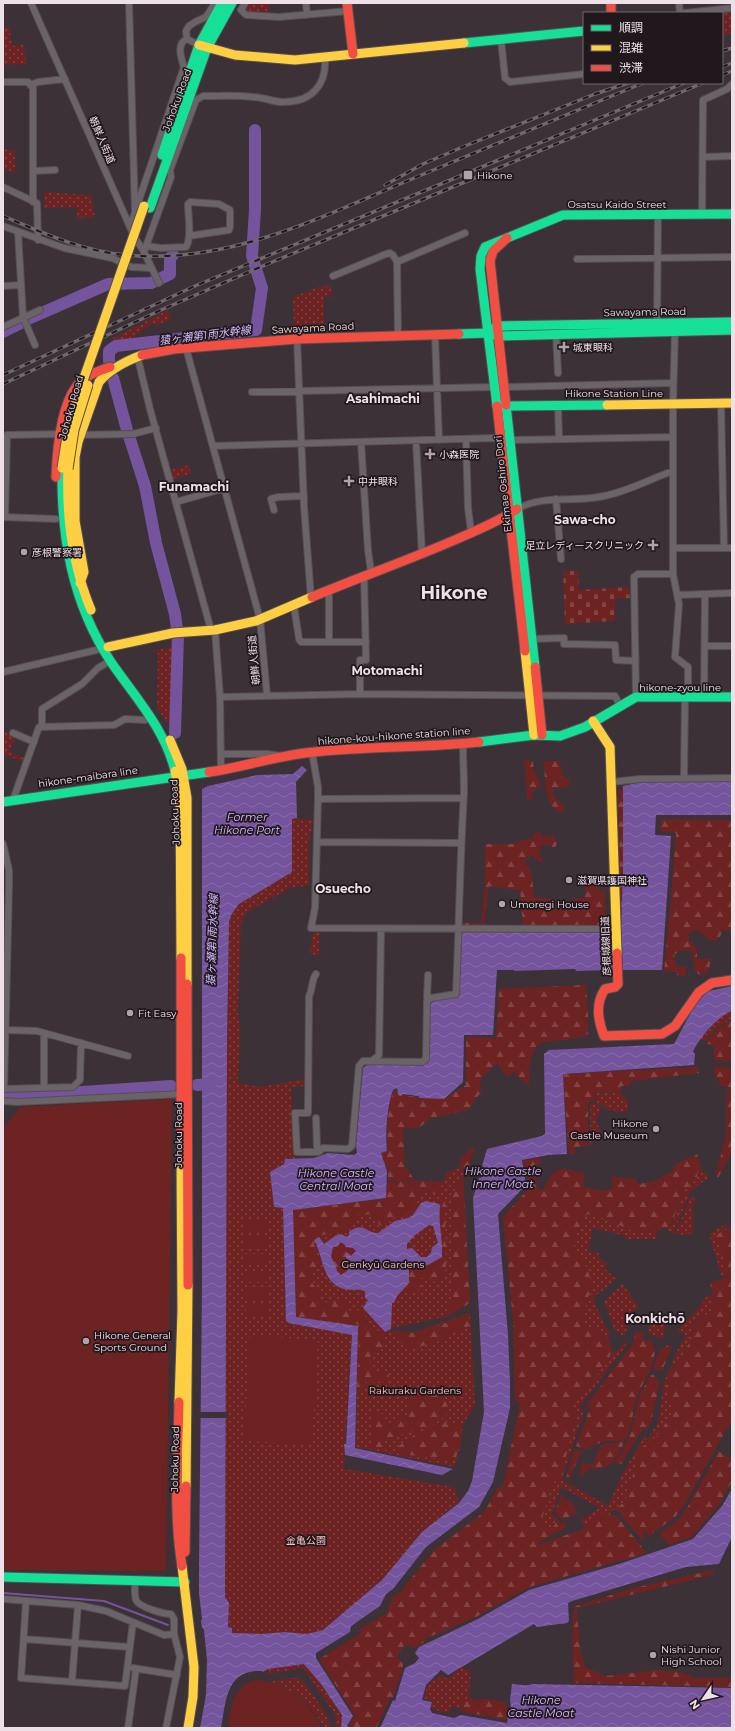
<svg xmlns="http://www.w3.org/2000/svg" width="735" height="1731" viewBox="0 0 735 1731" font-family="Montserrat,'Noto Sans JP',sans-serif">
<style>
.green{fill:url(#green-dots)}
.forest{fill:url(#forest-firs)}
.cemetery{fill:url(#cemetery-stones)}
.pitch{fill:#6e2323}
.water{fill:url(#water-waves);fill-rule:evenodd}
.pier{fill:#3b3137}
.lines{fill:none;stroke-linecap:round;stroke-linejoin:round}
.stream{stroke:#74549d;stroke-width:2}
.river{stroke:#74549d;stroke-width:12}
.street-casing{stroke:#564e53;stroke-width:8}
.fast-casing{stroke:#564e53;stroke-width:11}
.slow-casing{stroke:#564e53;stroke-width:11}
.jam-casing{stroke:#564e53;stroke-width:11}
.street{stroke:#6a6367;stroke-width:6}
.fast{stroke:#16e098;stroke-width:9}
.slow{stroke:#ffcf43;stroke-width:9}
.jam{stroke:#f24e42;stroke-width:9}
.rail-casing{stroke:#6f686c;stroke-width:3.5}
.rail{stroke:#21181d;stroke-width:2;stroke-dasharray:6;stroke-linecap:butt}
.slow-bridge-casing{stroke:#564e53;stroke-width:11;stroke-linecap:butt}
.slow-bridge{stroke:#ffcf43;stroke-width:9}
.poi-dot{fill:#afa3a9;stroke:#21181d;stroke-width:1.5}
.labels{text-anchor:middle;dominant-baseline:central;stroke-width:3.5;stroke-linejoin:round;paint-order:stroke}
.street-label{font-size:10px;fill:#ede1e7;stroke:#21181d}
.poi-label{font-size:10px;fill:#ede1e7;stroke:#21181d;text-anchor:start}
.park-label{font-size:10px;fill:#f9c4be;stroke:#21181d}
.water-label{font-size:11px;font-style:italic;fill:#d4bbfc;stroke:#21181d}
.quarter-label{font-size:12px;font-weight:bold;fill:#ede1e7;stroke:#21181d}
.town-label{font-size:18px;font-weight:bold;fill:#ede1e7;stroke:#21181d}
</style>
<defs>
<pattern id="green-dots" width="8" height="8" patternUnits="userSpaceOnUse"><rect width="8" height="8" fill="#6e2323"/><path d="M2 2h.1M6 6h.1" fill="none" stroke="#834343" stroke-width="1.8" stroke-linecap="round"/></pattern>
<pattern id="forest-firs" width="22" height="20" patternUnits="userSpaceOnUse"><rect width="22" height="20" fill="#6e2323"/><path d="M5 1l3.5 6h-7zM16 11l3.5 6h-7z" fill="#834343"/></pattern>
<pattern id="cemetery-stones" width="16" height="16" patternUnits="userSpaceOnUse"><rect width="16" height="16" fill="#6e2323"/><path d="M2 7V4a2 2 0 0 1 4 0v3zM10 15v-3a2 2 0 0 1 4 0v3z" fill="#834343"/></pattern>
<pattern id="water-waves" width="16" height="10" patternUnits="userSpaceOnUse"><rect width="16" height="10" fill="#74549d"/><path d="M0 5q4-4 8 0t8 0" fill="none" stroke="#886cab"/></pattern>
</defs>
<rect width="100%" height="100%" fill="#3b3137"/>
<path class="green" d="M249,3H269V13L247,12L245,8Z
M732,11V33L722,36V13H716Z
M3,27L9,28L13,46L23,44L27,64L3,65Z
M3,149L15,151V173L3,168Z
M44,192L91,195L95,217L77,218V207L44,208Z
M331,285L332,297H324V329L294,330L293,297L321,286L323,287Z
M168,310L171,319L156,326L154,323L141,330V334L136,333L134,338L136,339L117,340L111,343L112,339Z
M189,465L191,474L172,479L170,470Z
M175,635L173,721L166,722L157,707L158,652L153,653V651L171,647V636Z
M3,731L15,738L9,752L27,759L24,762L8,756L3,757Z
M292,818L313,820L309,842V886L292,887L247,912L241,923L238,1010L240,1034L238,1083L261,1087L306,1079L307,1086L291,1087L295,1159L287,1158L284,1164L270,1172L274,1207L283,1208L286,1321L289,1323L352,1334L345,1444H344C344,1453 345,1461 344,1469L448,1486L455,1489L459,1502L422,1532L382,1580L323,1630L307,1634L285,1632L261,1634L232,1633C224,1622 233,1608 225,1597L227,1040L229,922L231,915L239,904L292,872Z
M315,931H319V955L310,954L312,937Z
M732,1011V1018L717,1028L706,1041L700,1039L720,1018Z
M596,1093H620L628,1101V1111L615,1112L614,1109L610,1111L599,1103L600,1112L596,1121L600,1130L592,1145L590,1146V1104H596Z
M458,1168L463,1169L470,1303L445,1317L382,1330L296,1317L293,1210L386,1199L387,1182L443,1181L448,1172Z
M702,1171L707,1175V1179L688,1193L689,1195L673,1234L666,1228L672,1225L684,1191L697,1178V1173Z
M691,1196L696,1200L691,1210L693,1211V1233L686,1235L675,1234Z
M587,1214L600,1217L631,1230L656,1232V1239H625L626,1236L593,1228L588,1251L599,1253L598,1257L608,1264L605,1269L616,1279L593,1298L604,1325L611,1334L607,1336L596,1327L587,1329C581,1316 587,1298 593,1286L573,1249L578,1229Z
M726,1224L729,1228L722,1232L721,1246L727,1276L722,1277L709,1234Z
M623,1284L639,1308L632,1312L624,1337L614,1329L604,1301Z
M708,1295L713,1297L711,1312L697,1319L690,1333L692,1339L688,1344L681,1359L670,1370L668,1394L674,1411L656,1437L638,1452L635,1468L625,1501L610,1513L614,1524L609,1521L606,1514L589,1521L585,1528L581,1520L600,1508L561,1487L552,1514L559,1520L553,1527L548,1529L541,1522L553,1483L559,1482L577,1414L575,1404L610,1358L611,1347L614,1353L624,1343H628L579,1408L584,1410L562,1480L608,1506L622,1475L644,1437L647,1439L658,1424L664,1382L679,1347L686,1335L677,1331L691,1315L692,1316Z
M470,1313L475,1405L463,1424L460,1448L454,1467L356,1447L358,1326L382,1330L415,1332Z
M655,1322L669,1324L665,1328L663,1338L648,1334L650,1323Z
M304,1664L321,1684L342,1716L341,1728L336,1727V1716L303,1668L267,1674L268,1669Z
M462,1666L471,1673L469,1696L474,1701L462,1700L460,1709L451,1706L449,1713L431,1709L433,1701L424,1699L427,1686L434,1679L436,1681L441,1675L448,1679Z
M291,1678H299L307,1686L327,1715L331,1728H323L324,1726L302,1697L270,1681L269,1679L275,1681Z"/>
<path class="forest" d="M522,761H533L534,771L541,785L532,792L533,798L529,801L527,800L525,766Z
M547,761H560L562,776L569,779V787L553,788V795L566,809L561,813C544,807 545,777 544,762Z
M623,786V870L621,931L618,792Z
M661,819L732,820V935L730,930H722L721,935L716,941L710,940L695,929L689,934V944L692,941L697,951V959H711L708,973L700,975L695,971L692,951L681,950L674,955L676,966L686,967V976L677,975V972L664,971L670,910L676,833L660,831Z
M541,832V837H550L552,834L553,835L557,843L555,848L549,845L539,846L540,857L544,862L541,863L532,855L525,861L532,875L534,897L553,899L555,909L572,910L574,899L585,897V879L598,883L599,891H605L606,925H523L520,890L489,886L484,926H462L463,923H481L485,885V844H512L531,838L533,837L534,833Z
M586,985L588,1012V1034C551,1051 530,1021 529,1084L525,1083L514,1072L507,1077L497,1063L480,1080L481,1093L477,1097L468,1110L431,1118L420,1127L403,1129L405,1167L415,1180L388,1181V1171L381,1153L388,1151C387,1138 386,1097 396,1089L397,1095L401,1096L403,1095L417,1097L419,1098L444,1099L466,1085V1037L496,1038L499,989Z
M732,1019V1062L714,1060V1046L706,1043L718,1029Z
M714,1066L732,1068V1152L718,1178L716,1174L726,1136V1106L728,1087L720,1086L718,1077H715Z
M698,1067L699,1073L631,1081L630,1086H621V1092H595V1102H588V1146L574,1147V1154L569,1155L563,1074Z
M473,1148L474,1151L468,1168L460,1169L458,1166L462,1163L459,1159Z
M697,1154L702,1171L697,1173V1178L684,1191L671,1225L656,1232L631,1230L600,1217L587,1214L578,1229L573,1249L586,1266L593,1286C587,1298 581,1316 587,1329L596,1327L610,1339V1358L575,1404L577,1414L559,1483H553L541,1522L548,1529L553,1527L558,1520L562,1524L565,1523L567,1527L538,1543L539,1545L585,1528L589,1521L603,1513L606,1514L609,1521L613,1523L612,1517L615,1514L647,1553L529,1587L476,1617L427,1638L423,1643L415,1648L404,1645L397,1658L403,1662V1667L393,1697H391L376,1728H354L349,1725L355,1715L319,1659L360,1634L359,1629L386,1614L392,1598L402,1590L433,1551L484,1512L498,1488L503,1486L520,1403L515,1400L513,1321L503,1217L530,1187L523,1161L540,1158L541,1164L534,1165L537,1188L543,1190C556,1165 558,1165 585,1174L583,1186L601,1191L612,1189V1177L636,1178L638,1184L652,1182L673,1171L675,1164Z
M461,1180L463,1181L470,1303L445,1317L451,1299V1203L455,1188Z
M443,1181L442,1191L439,1195C428,1188 422,1194 414,1201L415,1210L405,1215L393,1218L381,1226L372,1215L360,1212L342,1233L320,1235L313,1240L319,1262V1267L311,1269L312,1283L320,1294V1301L331,1303L343,1300L349,1304L348,1309L353,1313L358,1310L364,1313L371,1326L368,1327L357,1324L296,1317L293,1210L386,1199L388,1182Z
M440,1197H445L446,1275L444,1279L433,1282L430,1278H421V1286L417,1292L408,1291L407,1287L411,1284L409,1279L410,1267C415,1263 422,1265 428,1266L442,1258V1224L439,1219Z
M729,1228L732,1232V1419L685,1504L676,1516L649,1536L644,1531L643,1533L645,1537L641,1539L616,1509L625,1501L635,1468L638,1452L641,1448L656,1437L674,1411C669,1398 663,1384 670,1371C673,1366 678,1363 681,1359C685,1352 687,1345 692,1339L690,1333C695,1321 700,1318 711,1312L713,1300L710,1283L727,1277L721,1246L716,1244L713,1235L726,1231Z
M340,1242L344,1244L346,1247L353,1248L356,1251L353,1255L346,1257L352,1262L347,1271L340,1275L337,1271L336,1266L331,1257L333,1247Z
M469,1313V1326L441,1339L411,1350L397,1339L396,1332L416,1333L432,1327L441,1325Z
M359,1327L385,1332C382,1346 389,1349 372,1353L369,1359L375,1373L386,1372L389,1375L387,1383L364,1382L360,1392L357,1391Z
M636,1331L643,1334V1340L651,1341C663,1358 641,1383 636,1399C632,1412 633,1426 627,1438L618,1441H606L591,1446L588,1450L576,1446L590,1408L586,1406L634,1342L633,1340Z
M668,1345L672,1346L662,1371L657,1369L656,1371L653,1370L658,1353Z
M651,1374L655,1376L654,1377L658,1379L657,1381L660,1382L651,1422L646,1430L643,1428L621,1464L614,1462L621,1454L632,1431L638,1398Z
M430,1391L444,1398L448,1403L446,1416L415,1432L405,1433L381,1443L383,1447L392,1451L370,1446L373,1441L371,1412L376,1410L378,1414H384L386,1418L383,1420L386,1423L397,1422V1418L409,1415C409,1411 408,1409 408,1405C408,1396 423,1393 430,1391Z
M450,1422L462,1424L459,1447L455,1461L394,1453C396,1444 426,1428 435,1425C440,1423 445,1423 450,1422Z
M625,1441C620,1451 615,1465 602,1468C598,1469 593,1468 589,1469L582,1476L579,1475L582,1462L593,1465C603,1436 601,1448 625,1441Z
M574,1449L585,1452L580,1454L569,1480L566,1479Z
M719,1451L732,1460V1481L719,1505L691,1537L668,1545L660,1534L680,1518L688,1506Z
M561,1495L573,1504L577,1512L563,1520L555,1512Z
M713,1570V1575L577,1608L580,1649L585,1667L606,1676L658,1670L681,1672L695,1678H732V1687L574,1683C574,1668 569,1616 576,1606L630,1589Z
M489,1699L504,1702L507,1706L506,1720L460,1711L462,1700Z"/>
<path class="cemetery" d="M563,571H578L579,590L629,587L630,598L615,599V621L565,624Z"/>
<path class="pitch" d="M172,1099L166,1571L3,1570V1128L21,1107Z
M245,1220H268V1231H245Z
M245,1237H268V1248H245Z
M245,1254H268L269,1265H245Z
M245,1271H269V1282H246Z
M245,1288H269V1299H246Z
M246,1305H269V1316H246Z
M250,1336L318,1340L312,1444L244,1441Z
M258,1680L273,1683L301,1697L320,1723L321,1728H228C230,1708 234,1682 258,1680Z"/>
<path class="water" d="M302,766L307,770L296,782L297,818L292,819V872L239,904L231,915L229,922L227,1040L225,1597L229,1603L228,1627L232,1628V1633L261,1634L285,1632L307,1634L323,1630L382,1580L422,1532L459,1503L468,1491L472,1481L484,1412L473,1198L479,1178H481L484,1167L482,1166L487,1149L542,1136L545,1134L544,1054L549,1050L674,1044L697,1001L709,991L732,986V1011C719,1015 698,1039 693,1052L695,1054L694,1065L563,1074L567,1154L548,1155L522,1160L526,1185L498,1214L508,1335L510,1383V1408L493,1482L479,1507L426,1547L393,1589L386,1594L380,1606L351,1626L350,1632L316,1653V1658L353,1716L347,1726L350,1728H341L342,1715L321,1684L304,1664L268,1669L263,1672L262,1671C226,1669 226,1701 221,1728H200L206,1695L207,1660L204,1630L202,1627L201,1621L202,1619L199,1593V1563L202,1286V789L208,786L257,775L293,774Z
M673,781H732V815H656L655,835L671,836L662,970H623L621,931L623,870V786L637,783Z
M613,930L614,970L576,971L575,969L514,971V970H497L493,1035H464L463,1082L444,1099L420,1098L418,1096L403,1094L401,1096L398,1095L397,1088L393,1090C387,1106 385,1134 387,1151L381,1153L387,1171L386,1198L293,1210L296,1317L358,1326L355,1448L453,1469L442,1475L345,1455L344,1444H346L352,1335L289,1323L286,1321L283,1208L274,1207L270,1172L284,1164L285,1159L314,1158L328,1153L354,1155L357,1153L356,1146L363,1068C379,1056 409,1068 428,1063L430,1040L428,1039L430,1005L434,1000L459,997L462,933L464,931Z
M426,1201L439,1204L440,1206C438,1223 443,1240 442,1257L428,1265L413,1263L409,1266V1283L397,1296L394,1303H392L391,1329L385,1332L363,1308L368,1300L365,1298V1292L363,1290C356,1289 348,1291 341,1288C322,1281 323,1255 314,1240L319,1237L324,1244L335,1236L341,1234L347,1237L349,1235V1232C364,1221 364,1232 378,1233L395,1221L408,1218L413,1215L421,1203ZM429,1225L433,1226L438,1243L432,1247L431,1253L427,1257H421L412,1248L407,1249V1244L415,1235ZM340,1242L344,1244L346,1247L353,1248L356,1251L351,1256L348,1253L345,1254L347,1259L352,1262L347,1271L341,1275L337,1271L336,1266L331,1257L333,1247L339,1245Z
M732,1489V1537L719,1564L686,1567L572,1601L568,1603L569,1621L567,1623L537,1627L534,1624L448,1675L441,1670L426,1685L422,1700L432,1702L430,1709L432,1713L454,1718L461,1715L507,1723L509,1710L511,1708L510,1700L512,1684C519,1684 525,1687 532,1684L732,1688V1728H380L393,1700L395,1701L405,1668L415,1663L419,1658L415,1653L419,1647L478,1619L529,1590L619,1564L693,1539L722,1506Z"/>
<path class="pier" d="M199,1412H228V1418H199Z"/>
<g class="lines">
<path class="stream" d="M3,1593L104,1601L168,1625"/>
<path class="river" d="M28,319L108,284L151,283L170,274V258L173,255
M3,332L21,323
M109,361V351L116,346L256,330L262,288L252,256L255,210V130
M113,378L127,430L145,486L156,543L175,614L177,629
M175,733L178,636
M197,1085L210,1084
M3,1096L8,1097L171,1086"/>
<g class="street-casing">
<path id="street" d="M31,3L134,236L144,252L159,283
M129,3L135,212L130,227
M245,3L241,10L246,15L279,17L348,11
M306,3L307,15
M679,3L680,13
M685,13L732,8
M187,39L186,31L189,26L195,22L206,17L215,3
M501,39L505,78L510,82L584,74
M3,82H28L33,88V202
M30,85L38,82L65,79
M703,157L732,156
M33,171L55,170
M3,187L37,203L38,240
M136,209L184,67C181,58 176,43 187,39L199,45
M702,214L703,100L727,89L732,84
M3,226L64,248L112,258L131,267L151,268
M18,232L23,317L35,345
M146,246L161,248L186,247C192,239 188,214 188,204L190,202L219,204L230,210V227L229,230L189,236
M144,252L171,177L170,170L196,100L203,96C219,96 236,95 253,97C263,97 273,102 283,102C312,102 327,85 325,57
M577,259L732,257
M397,262L465,233
M333,276L386,254L390,253L393,255L397,262L398,336
M3,286L21,285
M3,327L40,310
M657,327L658,215
M675,329L673,403V574L679,604L675,657L688,667V697
M556,334L558,373
M435,335L439,440
M297,339L304,506L311,598
M186,348L260,619L267,695
M136,357L139,363L150,409L211,630
M504,387L673,383
M252,392L494,387
M721,403L724,548
M558,404L559,439
M77,435L133,434L156,428
M466,439L468,508L471,531
M416,441L422,554
M361,442L368,550L371,572
M213,446L495,438L515,440L673,437
M556,499L561,559
M176,502L225,488
M517,509C544,494 575,503 604,496C629,491 650,479 673,471
M274,510L271,499L279,497L304,496
M3,517L56,519
M5,517L7,435L64,434
M674,548H732
M329,591V641
M679,595L732,593
M294,606L299,639L301,642H366
M215,630L220,697L221,770
M532,639L564,638V644L615,645L616,660L635,661
M705,646H732
M3,672L105,648
M360,694V660H366L364,575
M220,697L360,694L615,696L620,705
M636,697L634,577L638,574H673
M704,697L705,594
M42,727V709L82,684L98,668L110,661
M13,733L34,742
M312,752L318,787V799L315,908L311,928L616,929
M221,754H267L282,756
M684,777L685,697
M612,782L640,779L732,778
M318,799L462,798
M13,800L39,727L114,725L125,719L145,720L149,717
M317,842L461,843
M3,844L9,870V885L4,1089
M316,974C311,981 313,989 309,996L308,1113H295L297,1152H318L323,1148L348,1149L352,1146L359,1066L363,1061L422,1062L426,1059L427,1001L431,998L456,994C459,927 460,859 464,792C464,776 463,759 463,743
M428,975L427,997L429,999
M6,1030L37,1031L128,1056
M373,1060L379,1055L381,929
M44,1088V1033
M3,1089L73,1087L80,1080L81,1043
M3,1101L17,1102L182,1094
M316,1118L317,1147L320,1151
M135,1580C135,1586 134,1594 136,1600C139,1607 163,1614 171,1614L174,1619V1634L180,1657L166,1728
M3,1599L78,1605L106,1611L164,1635L174,1634
M26,1601L21,1678L125,1686L133,1622
M24,1639L129,1647
M133,1668L177,1675
M72,1681L78,1605
M128,1728L136,1669"/>
</g>
<g class="fast-casing">
<path id="fast" d="M464,43L584,31
M162,155L199,45L222,3
M150,208L207,48L232,3
M485,247L563,215L732,214
M485,247L481,256L480,269L497,406L607,405
M492,330L497,326L732,322
M459,334L488,333L498,336L732,330
M506,405L535,667
M62,468C61,537 72,603 111,662C135,697 165,729 175,771
M479,742L534,735L560,736L585,727L636,697H732
M3,802L209,772
M3,1577L185,1582"/>
</g>
<g class="slow-casing">
<path id="slow" d="M199,45L235,55L295,60L464,43
M607,405L732,403
M68,469C66,518 72,564 91,610
M80,583L84,572L75,521V457L78,442L99,382C110,369 126,361 142,355
M108,647L173,633L215,630L256,621L312,597
M525,651L534,735
M593,721L610,747L617,953
M170,740L182,769L187,798V984
M175,771L180,798L181,958
M179,1402L182,1311L181,1156
M186,1486L188,1285
M182,1566L194,1667L193,1697L188,1728"/>
</g>
<g class="jam-casing">
<path id="jam" d="M347,3L353,54
M611,3V13
M142,355L174,349L297,339L459,334
M506,405L490,261L493,251L507,238
M497,406L525,651
M56,477C57,451 60,409 76,387C84,376 98,371 110,367
M312,597C360,577 409,560 457,539C477,530 498,522 517,509
M535,667L542,735
M209,772C244,767 279,755 314,752C369,746 424,748 479,742
M617,953L618,984L615,987L605,989C595,1004 598,1020 604,1036L662,1034L675,1026L699,992L712,983L732,980
M181,958V1156
M187,984L188,1285
M179,1402C178,1457 173,1512 182,1566
M185,1552L186,1486"/>
</g>
<use href="#street" class="street"/>
<use href="#fast" class="fast"/>
<use href="#slow" class="slow"/>
<use href="#jam" class="jam"/>
<g class="rail-casing">
<path id="rail" d="M722,51L732,48
M722,67L732,63
M722,75L732,71
M385,185L423,164L465,146L595,94L628,83
M3,216C43,233 82,251 126,255C231,265 325,215 419,176C494,145 569,114 643,83
M3,375L195,286L684,83
M3,384L161,310L258,268L703,83"/>
</g>
<use href="#rail" class="rail"/>
<g class="slow-bridge-casing">
<path id="slow-bridge" d="M62,468L68,430L77,398L144,206
M68,469L74,430L88,385"/>
</g>
<use href="#slow-bridge" class="slow-bridge"/>
</g>
<g class="poi-dot">
<rect x="463" y="170" width="10" height="10" rx="2"/>
<path d="M562 341h4v4h4v4h-4v4h-4v-4h-4v-4h4z"/>
<path d="M428 448h4v4h4v4h-4v4h-4v-4h-4v-4h4z"/>
<path d="M347 475h4v4h4v4h-4v4h-4v-4h-4v-4h4z"/>
<path d="M651 539h4v4h4v4h-4v4h-4v-4h-4v-4h4z"/>
<circle cx="24" cy="552" r="4"/>
<circle cx="569" cy="880" r="4"/>
<circle cx="502" cy="904" r="4"/>
<circle cx="130" cy="1013" r="4"/>
<circle cx="656" cy="1129" r="4"/>
<circle cx="86" cy="1341" r="4"/>
<circle cx="653" cy="1655" r="4"/>
</g>
<g class="labels">
<g class="street-label">
<text transform="translate(177 100) rotate(-70)">Johoku Road</text>
<text transform="translate(102 140) rotate(67)">朝鮮人街道</text>
<text x="617" y="204">Osatsu Kaido Street</text>
<text transform="translate(645 312) rotate(-1)">Sawayama Road</text>
<text transform="translate(313 328) rotate(-3)">Sawayama Road</text>
<text x="614" y="393">Hikone Station Line</text>
<text transform="translate(71 407) rotate(-74)">Johoku Road</text>
<text transform="translate(503 484) rotate(-96)">Ekimae Oshiro Dori</text>
<text transform="translate(254 660) rotate(-95)">朝鮮人街道</text>
<text x="680" y="687">hikone-zyou line</text>
<text transform="translate(394 736) rotate(-4)">hikone-kou-hikone station line</text>
<text transform="translate(88 777) rotate(-8)">hikone-maibara line</text>
<text transform="translate(175 812) rotate(-92)">Johoku Road</text>
<text transform="translate(606 946) rotate(-92)">彦根城線旧道</text>
<text transform="translate(178 1135) rotate(-90)">Johoku Road</text>
<text transform="translate(175 1459) rotate(-89)">Johoku Road</text>
</g>
<g class="poi-label">
<text x="477" y="175">Hikone</text>
<text x="573" y="347">城東眼科</text>
<text x="439" y="454">小森医院</text>
<text x="358" y="481">中井眼科</text>
<text x="644" y="545" text-anchor="end">足立レディースクリニック</text>
<text x="32" y="552">彦根警察署</text>
<text x="577" y="880">滋賀県護国神社</text>
<text x="510" y="904">Umoregi House</text>
<text x="138" y="1013">Fit Easy</text>
<text x="648" y="1123" text-anchor="end">Hikone<tspan x="648" dy="12">Castle Museum</tspan></text>
<text x="94" y="1335">Hikone General<tspan x="94" dy="12">Sports Ground</tspan></text>
<text x="661" y="1649">Nishi Junior<tspan x="661" dy="12">High School</tspan></text>
</g>
<g class="park-label">
<text x="383" y="1264">Genkyū Gardens</text>
<text x="415" y="1390">Rakuraku Gardens</text>
<text x="306" y="1540">金亀公園</text>
</g>
<g class="water-label">
<text transform="translate(205 335) rotate(-7)">猿ヶ瀬第1雨水幹線</text>
<text x="247" y="817">Former<tspan x="247" dy="13">Hikone Port</tspan></text>
<text transform="translate(212 940) rotate(-88)">猿ヶ瀬第1雨水幹線</text>
<text x="503" y="1171">Hikone Castle<tspan x="503" dy="13">Inner Moat</tspan></text>
<text x="336" y="1173">Hikone Castle<tspan x="336" dy="13">Central Moat</tspan></text>
<text x="541" y="1700">Hikone<tspan x="541" dy="13">Castle Moat</tspan></text>
</g>
<g class="quarter-label">
<text x="383" y="398">Asahimachi</text>
<text x="194" y="486">Funamachi</text>
<text x="585" y="519">Sawa-cho</text>
<text x="387" y="670">Motomachi</text>
<text x="343" y="888">Osuecho</text>
<text x="655" y="1318">Konkichō</text>
</g>
<g class="town-label">
<text x="454" y="593">Hikone</text>
</g>
</g>
<rect width="735" height="1731" fill="none" stroke="#ede1e7" stroke-width="8"/>
<rect x="583" y="12" width="140" height="72" fill="#21181d" stroke="#73686e"/>
<rect x="591" y="25" width="20" height="6" fill="#16e098" stroke="#73686e"/>
<text x="619" y="32" font-size="12" fill="#ede1e7">順調</text>
<rect x="591" y="45" width="20" height="6" fill="#ffcf43" stroke="#73686e"/>
<text x="619" y="52" font-size="12" fill="#ede1e7">混雑</text>
<rect x="591" y="65" width="20" height="6" fill="#f24e42" stroke="#73686e"/>
<text x="619" y="72" font-size="12" fill="#ede1e7">渋滞</text>
<g transform="translate(703 1699) rotate(236)" stroke="#21181d" stroke-width="3" paint-order="stroke">
<path d="M0-3L7 15L0 10L-7 15Z" fill="#ede1e7"/>
<text y="-6" font-size="11" font-weight="bold" text-anchor="middle" fill="#ede1e7">N</text>
</g>
</svg>
